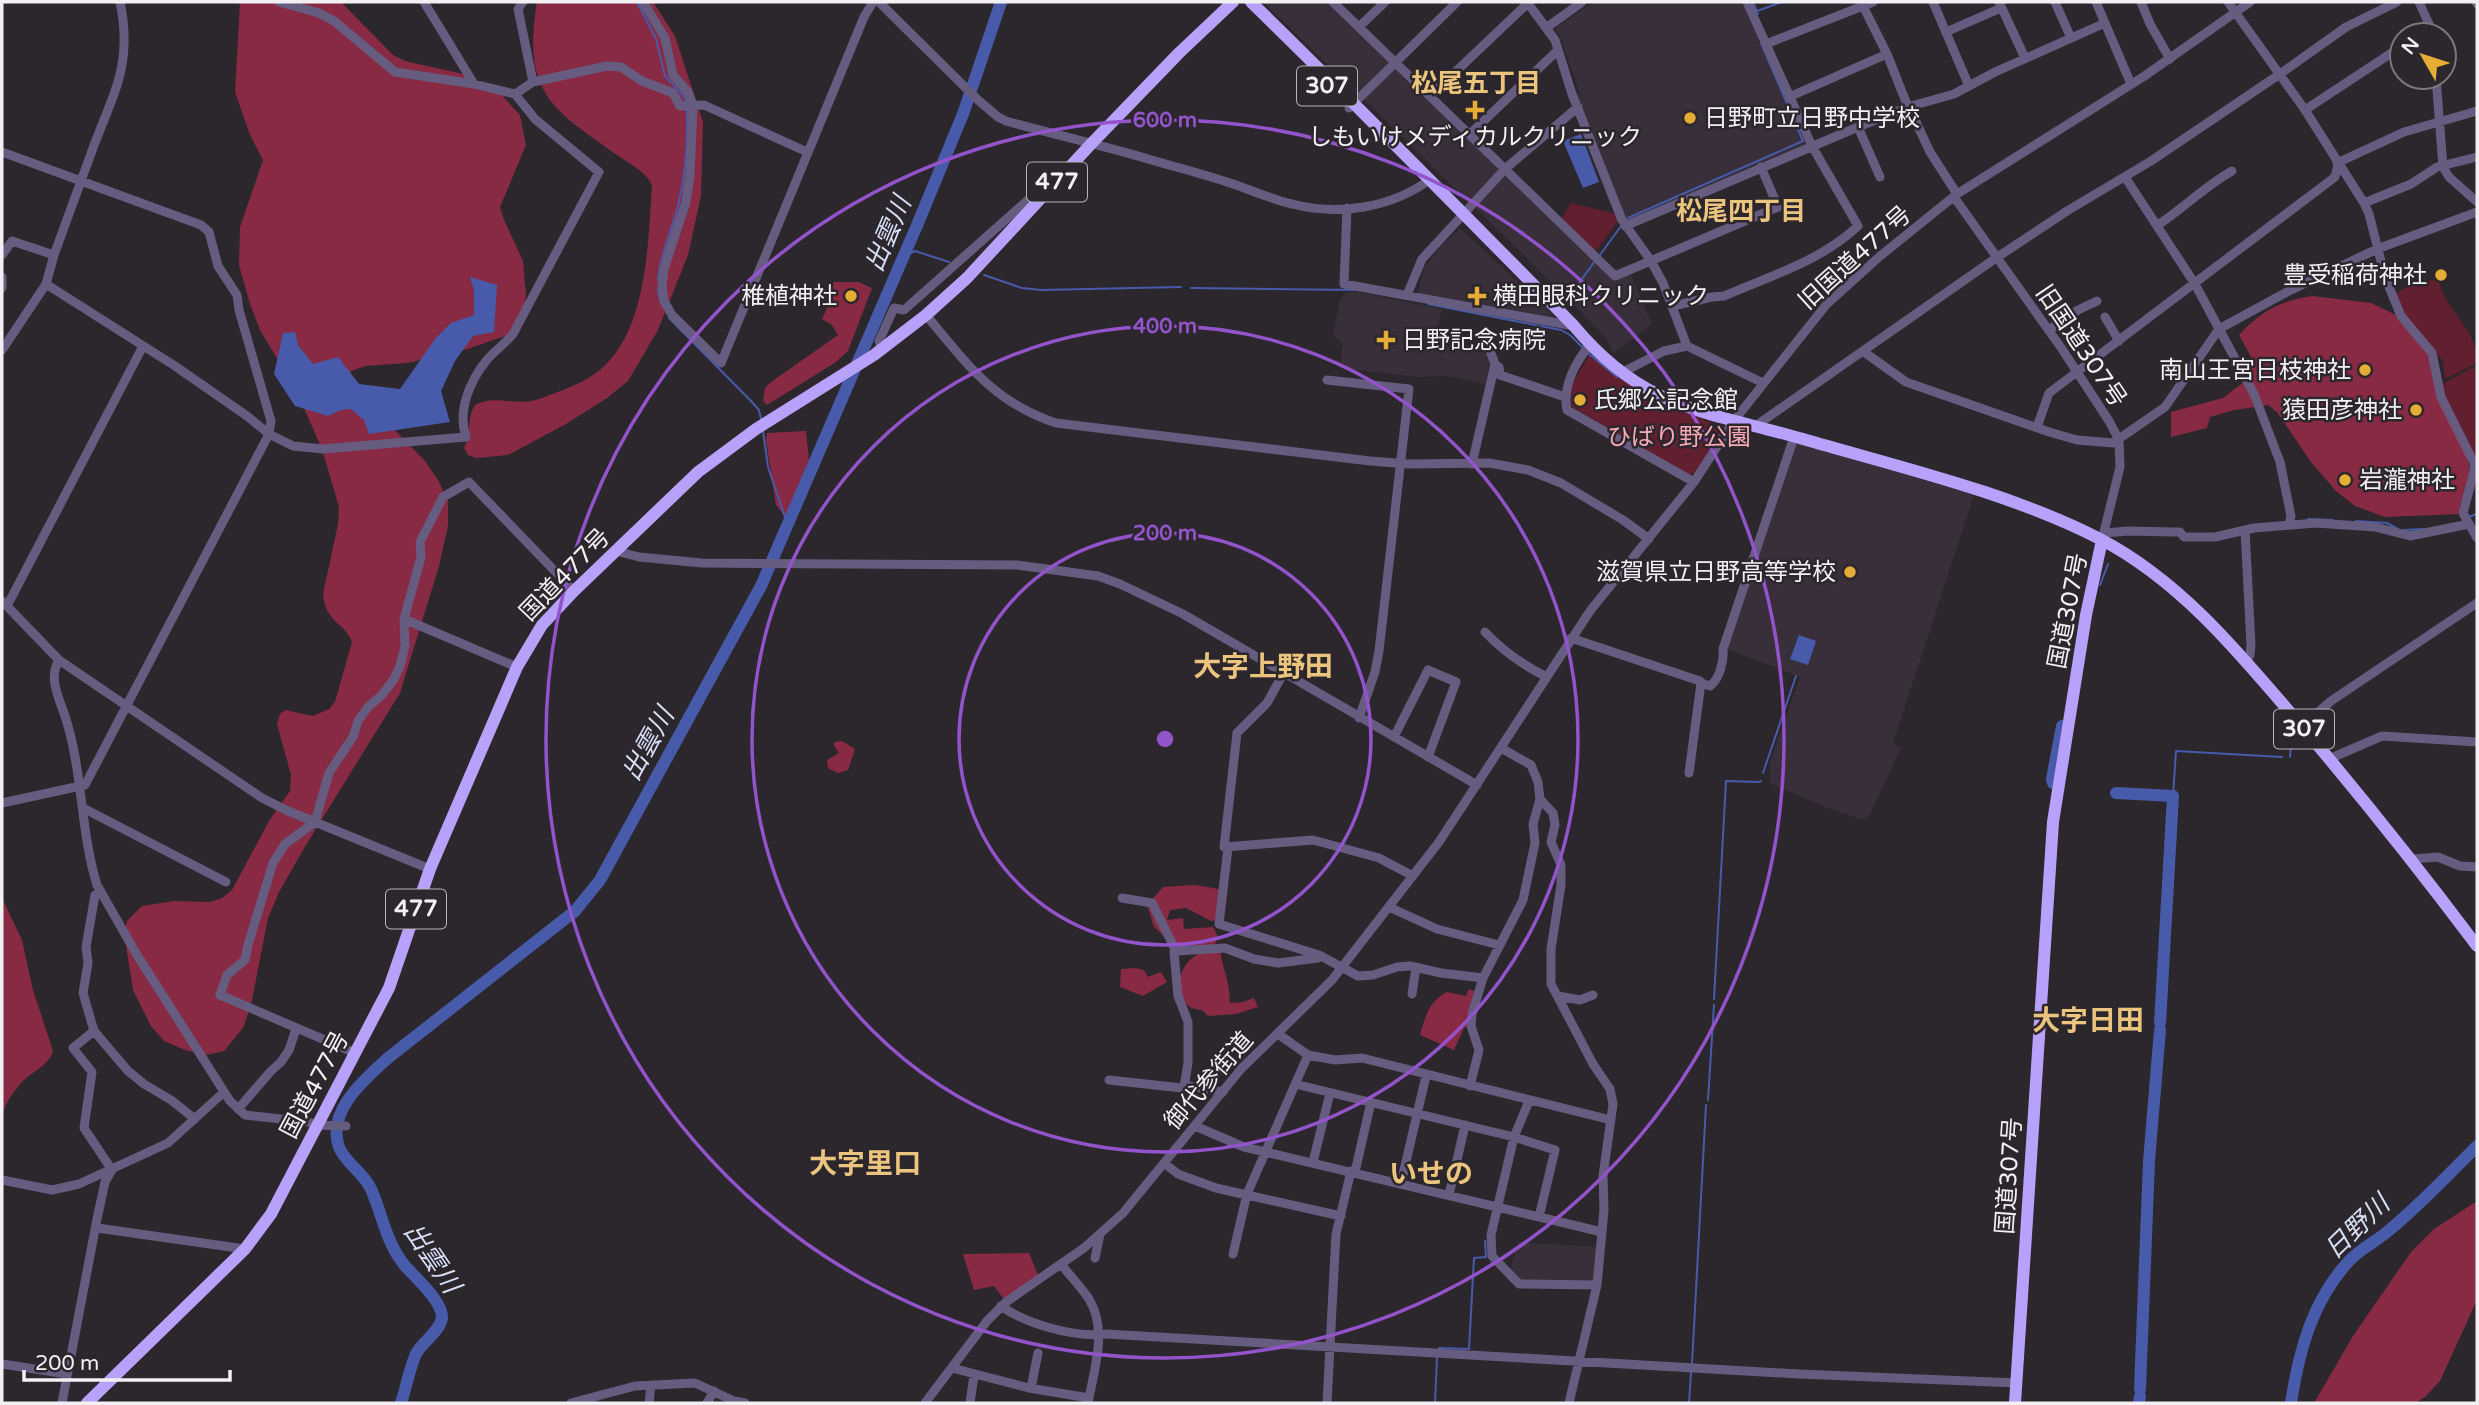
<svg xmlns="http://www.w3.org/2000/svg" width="2479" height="1405" viewBox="0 0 2479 1405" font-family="'Varela Round','Noto Sans JP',sans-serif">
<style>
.built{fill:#382f3a}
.green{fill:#621f30}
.forest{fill:#882a43}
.water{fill:#475baa}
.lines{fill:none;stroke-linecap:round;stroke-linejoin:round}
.stream{stroke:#475baa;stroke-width:2}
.river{stroke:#475baa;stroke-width:12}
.minor{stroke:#655c80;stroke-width:9}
.highway{stroke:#b8a1fb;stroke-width:12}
.ring{fill:none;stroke:#9353ca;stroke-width:3.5}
.poi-dot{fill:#e5ad35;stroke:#2c272d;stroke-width:2.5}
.labels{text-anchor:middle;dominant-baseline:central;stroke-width:5;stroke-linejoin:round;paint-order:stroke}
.shield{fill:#2c272d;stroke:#b7b4b8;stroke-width:2}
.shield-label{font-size:23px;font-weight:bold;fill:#f3f0f4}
.poi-label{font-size:24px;fill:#f3f0f4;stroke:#2c272d;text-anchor:start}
.street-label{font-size:24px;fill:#f3f0f4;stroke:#2c272d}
.park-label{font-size:24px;fill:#f7a8b5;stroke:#2c272d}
.neighbourhood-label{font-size:26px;font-weight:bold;fill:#ebc47d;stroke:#2c272d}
.water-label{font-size:26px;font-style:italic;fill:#d7def5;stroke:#2c272d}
.quarter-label{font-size:28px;font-weight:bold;fill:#ebc47d;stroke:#2c272d}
.centre{fill:#9353ca;stroke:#2c272d;stroke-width:3.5}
.ring-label{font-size:21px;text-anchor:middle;font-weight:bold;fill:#9353ca;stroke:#2c272d;stroke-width:5;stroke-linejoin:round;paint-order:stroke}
</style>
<rect width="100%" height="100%" fill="#2c272d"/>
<path class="built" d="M1263,2H1329L1614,279L1630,273L1652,324L1613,354L1606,337L1532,263Z
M1593,2H1744L1805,142L1804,145L1628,221L1624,218L1576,93L1580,94L1560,36L1556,31V28Z
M1460,228L1545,307L1557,320L1417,296L1424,269L1439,248Z
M1346,292H1357L1442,309L1433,344L1489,353L1490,363L1485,384L1445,376L1417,377L1340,368L1343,344L1333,335L1340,300Z
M1795,442L1974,495L1893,743L1901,748L1869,816L1864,820L1830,809L1770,783V762L1800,677L1727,649Z
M1518,1242L1597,1247L1595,1281H1521L1510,1271Z"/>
<path class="green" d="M1571,203L1616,214L1618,221L1595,252L1561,219Z
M2437,279C2441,287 2444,297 2449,304C2462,325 2477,336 2477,363L2445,379L2443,361L2403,315L2396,294C2408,284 2422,281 2437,279Z
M1589,355L1617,377L1654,399L1721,427L1720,437L1696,471L1690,475L1570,406L1568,392Z
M2477,365V454L2475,455L2444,396L2442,384Z"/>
<path class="forest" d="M240,2H341L393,55L405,61L463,74L498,91L520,115L526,145L500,207L504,220L523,261L526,295L524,317L508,335L467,349L407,363L366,366L351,371L347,381L425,461L438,480L448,501V526L439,566L400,693L306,845L279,892L268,918L251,1005L243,1028L224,1051L206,1055L185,1050L164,1041L151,1026L133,990L124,933L127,921L142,906L174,901L210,902L222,898L232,890L269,821L290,791L291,775L277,724L280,714L285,710L313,716L329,709L335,702L352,642C344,621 326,624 323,594L338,524L339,508L335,493L322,449L296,390L260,330L250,304L239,265L240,227L263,160L250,135L235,92Z
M537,2H653L675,36L703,122L701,196L688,255L658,330L628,381L607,398L566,424L508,455L476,458L468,455L464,448C472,434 466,419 475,405C494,394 518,407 539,399C557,392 577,386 593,375C648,339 648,242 652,185C646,172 632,165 620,157C551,109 522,93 537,2Z
M834,282H858L872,288L848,351L836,362L767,405L763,401L765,388L771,382L838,335L832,325L822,319L830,301L829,287Z
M2312,296L2371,303L2398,316L2426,350L2468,461L2470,472L2458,514L2385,517L2355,506L2336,491L2311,462L2277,412L2268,405L2234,410L2210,417L2207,428L2171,437V412L2223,398L2250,377L2251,357L2239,335C2261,311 2280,301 2312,296Z
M806,431L809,460L786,517L776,505L766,440L767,433Z
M842,741L855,749L848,770L838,773L828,768L827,760L839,753L834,746V742Z
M1196,885L1224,890L1217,920L1211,921L1186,908L1170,910L1167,920L1183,918L1184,929L1213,927L1217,935L1215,945L1171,954L1166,938L1154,927L1147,905L1163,887Z
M2,898L22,940L33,990L53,1051C50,1065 31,1072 21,1083C12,1093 7,1102 2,1114Z
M1220,950C1223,971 1230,981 1230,1003L1243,1002L1254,998L1258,1007L1236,1014L1208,1016L1202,1010C1170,1008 1174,967 1198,954C1203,951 1214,951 1220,950Z
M1136,968L1144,970L1148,977L1161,972L1167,982L1143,996L1120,987L1121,969Z
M1469,989L1474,991L1470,1025L1464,1028L1454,1050L1420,1035C1425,1017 1429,1001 1447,992L1466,996Z
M2477,1201V1300L2440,1381L2425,1397L2415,1403H2314L2353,1336L2411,1252L2434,1229Z
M1029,1253L1038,1275L1004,1299L994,1286L974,1290L963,1254Z"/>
<path class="water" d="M1581,134L1599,182L1583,188L1563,141Z
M470,277L497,285L494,332L473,336L455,361L441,391L450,422L369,434L364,420L351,409L341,410L328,416L295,406L274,374L283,333L295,332L298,345L313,364L338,357L359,384L400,389L435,339L451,323L474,315V290Z
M1799,635L1816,641L1808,665L1790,659Z"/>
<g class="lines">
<path class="stream" d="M637,2L656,39L665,76L682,94L687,102
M1753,2L1758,14
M1757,11L1782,2
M1628,218L1803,141L1761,43
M1600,255L1621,226
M903,257L915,251L949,262
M984,275L1022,288L1041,290L1181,287
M658,280C660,255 672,231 678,206C686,175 688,140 687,108
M1191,288L1354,290
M658,290L660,301
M1569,297L1595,261
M1428,304L1561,330L1570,335L1582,347
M669,318L751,401L759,410L761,419
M1588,353L1617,377
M763,431L768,467L788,526
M2468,517L2477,514
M2308,519L2333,520
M2356,521L2387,523L2398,529
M2404,530L2423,529
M2100,585L2108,564
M2290,757L2292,735
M1763,773L1796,676
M2173,796L2176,751L2282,757
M1714,999L1726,781L1759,782L1761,781
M1708,1100L1714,1005
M1439,1348L1469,1349L1474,1258L1486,1257L1485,1241
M1692,1364L1706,1105
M1435,1403L1437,1358
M1689,1403L1691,1372"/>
<path class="river" d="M2053,783L2052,779L2062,726
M2116,793L2173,796L2160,1023
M2140,1389L2149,1161L2160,1030
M401,1403C406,1389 410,1365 417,1352C424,1341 440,1331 442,1318C443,1302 416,1278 406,1267C386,1244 383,1216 371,1189C364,1173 345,1163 339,1147C326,1111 365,1079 388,1058L575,911L600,880L761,586L918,223L963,114L1001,2
M2139,1403L2140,1396
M2291,1403C2299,1351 2312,1301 2349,1261C2360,1249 2375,1242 2387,1232C2419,1206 2448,1175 2477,1146"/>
<path class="minor" d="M279,2L319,13L334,21L395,72L474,84L515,94L533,82L607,66L621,67L642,81L673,93L680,106L704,105L807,152
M424,2L474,84
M523,2L518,9L533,82
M643,2L665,38L673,75L688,92L693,105L690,175L686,202L664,269L662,287L664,301L672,315L721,363L864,17L873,2
M879,2L978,100L998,117L1006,121C1056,135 1106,146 1155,161C1179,168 1203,174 1227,182C1249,189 1270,199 1292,204C1339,216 1391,208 1429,180
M1333,2L1615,276L1778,207L1761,167
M1527,2L1555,40L1572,94L1622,220L1651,261L1663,283L1687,346
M1861,2L1887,54L1908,107
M1933,2L1969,86
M1999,2L2025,58
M2055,2L2071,38
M2096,2L2131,84
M2141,2L2150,24L2170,59
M2228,2L2305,110L2364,203L2369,214L2385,277L2401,316L2432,353L2441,397L2474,463V472L2463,513L2477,538
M2419,2L2434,35
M2476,2L2477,4
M1359,27L1385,2
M1546,28L1582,2
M1946,32L2001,8
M2420,35L2431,28
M1766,44L1873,2
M2436,77L2443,167L2449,177L2477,202
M1430,96L1528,3
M1789,97L1887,54
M1909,107L1930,152L1957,194
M1349,108L1457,2
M2305,110L2402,46
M1858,127L1880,177
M1470,134L1558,50
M2,152L201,225L209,232L218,266L237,295L239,310L271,421L269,434L85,785L2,803
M2337,163L2404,132L2477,111
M2125,177L2195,284L2254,394L2280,462L2291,516L2289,525
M1954,197L2062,349L2109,421L2119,440L2120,467L2102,540
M2364,203L2411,184L2437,167L2477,157
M1347,208L1344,284L1574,326
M2158,225C2184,208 2205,186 2232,171
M1625,226L1858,127L1908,107L1954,94L1995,72L2105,23
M2,255L12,241L54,255
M2,277V288
M46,284L175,366L247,416L269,434L293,446L323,449L466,437C457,411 470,381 486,361C494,351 505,344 513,334L599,172L535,119L515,94
M1407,295L1422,259L1505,169L1578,107
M1673,306L1712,297L1724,296C1770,276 1821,261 1858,226L1812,146L1747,2
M926,315C967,364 993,402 1056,423L1370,461L1408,464L1489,463L1528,470L1561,483L1623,520L1649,539
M2105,317L2119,341
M2049,330L2078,310L2097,301
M1590,345C1575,362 1562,388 1567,410L1694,482
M882,349L879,341L894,308L904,310L1029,199L1035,205
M2,350L46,284L54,255C67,220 80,184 93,148C114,92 133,64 120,2
M1864,352L1906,382L2049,432L2077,440L2113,443L2165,407L2219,329L2287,292L2377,249L2477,212
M1495,364L1499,367L1500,375L1565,397
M1621,373L1664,351L1687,346L1763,383
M1327,380L1409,389L1379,651L1375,672L1359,718
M1754,427L1996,258L2067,211L2151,161L2280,74L2346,27L2397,2
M2037,427L2049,393L2335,177L2338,165
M1472,464L1495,364L1489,348L1490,335
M2245,530L2251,645L2250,655L2246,661
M2105,533L2128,531L2173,532H2180L2184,537H2215L2254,528L2316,523L2375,527L2410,536L2469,524
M616,551L639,557L702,563L1017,565L1098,576L1120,584L1183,614L1477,785
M2,601L59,660C48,678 59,698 65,716C83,771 80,830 97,885L137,955L230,1101L245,1115L308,1122L317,1125L346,1126
M7,606L143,346
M404,619L517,667
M1485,632C1502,650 1523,665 1545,676
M1571,638L1700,681L1701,683
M59,660L262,798L288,811L430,869
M1283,674L1267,703L1237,733L1224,847L1313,840L1379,858L1413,876
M2307,722L2331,701L2477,603
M1394,737L1428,670L1456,682L1428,757
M2329,759L2382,736L2477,742
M1689,773L1701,683L1710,686C1720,679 1724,660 1723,649L1794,437
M1540,799L1553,813L1555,825L1551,842L1561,865V885L1551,949V984L1593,1064L1610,1089L1613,1104L1603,1176L1604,1210L1597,1285L1569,1403
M83,808L226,882
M1228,848L1219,924L1319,955L1358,976L1373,975L1397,967L1410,966L1441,973L1483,978
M2412,859L2438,857L2460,866L2477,867
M101,894L95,895L86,947L88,963L83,993L94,1031L128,1071L144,1084L171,1100L195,1119
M1122,898L1152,903L1176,951L1174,952L1178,996L1188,1022V1063L1184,1087
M1389,907L1437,929L1499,945
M1176,951L1225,948L1254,959L1278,963L1318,958
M1412,994L1416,967
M1558,996L1580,1000L1593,995
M94,1031L73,1048L92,1072L84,1128L112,1170
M1278,1034L1308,1055L1335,1060L1362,1058L1611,1120
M355,1053L220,995L227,975L245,960L248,945L273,863L285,844L315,822L329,773L353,737L358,721L368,707L381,696L394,679L400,666L405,646L404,619L421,557L420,542L443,497L469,482L574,591
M1109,1080L1182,1088L1190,1086L1223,1092
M1295,1084L1514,1137L1555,1150L1539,1217
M1470,1086L1479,1050L1471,1026L1472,1014L1483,978L1523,900L1535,843L1533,824L1540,799L1538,782L1531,765L1501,748
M1529,1101L1514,1137L1491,1235L1492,1256L1519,1284L1597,1285
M238,1109L271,1071L281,1062L289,1050L296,1029
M1195,1126L1244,1147L1602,1232
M1313,1162L1330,1093
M1164,1163L1178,1174L1216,1188L1341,1216
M1355,1172L1371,1102
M2,1180L52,1190L79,1184L168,1143L224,1092
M1401,1183L1426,1076
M1449,1195L1465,1125
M97,1228L245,1249
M1233,1254L1247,1194L1308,1055
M1095,1258L1100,1234
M1061,1264C1070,1276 1081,1287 1089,1299C1108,1330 1094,1370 1088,1403
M1001,1306C1026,1324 1075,1338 1106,1334L1799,1374L2017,1383
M2,1364L67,1374
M952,1368L1029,1388L1089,1398
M1031,1388L1038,1353
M62,1403L97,1219L105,1182L112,1170
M571,1403L635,1386L695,1383L734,1401L745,1403
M649,1403L651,1385
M707,1403L714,1391
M925,1403L987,1321L1006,1302L1084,1248L1123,1213L1241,1069L1332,980L1439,842L1590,611L1694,482L1733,422L1826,305L1879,257L1957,194L2143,77L2250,2
M970,1403L974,1375
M1327,1403L1336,1234L1351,1171"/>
<path class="highway" d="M1251,2C1360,108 1467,217 1574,326C1644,410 1706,411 1803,439C1899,467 2011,493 2100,539C2181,581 2241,655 2299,723C2361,796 2420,870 2477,946
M87,1403L245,1249L271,1214L389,988L430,869L517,667L542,625L574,591L698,472L756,429L874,355L926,315L967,278L1091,144L1179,53L1233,2
M2015,1403L2053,822L2086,615L2102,540"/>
</g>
<g class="ring">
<circle cx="1165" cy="739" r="206"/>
<circle cx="1165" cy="739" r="413"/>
<circle cx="1165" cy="739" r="619"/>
</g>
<g class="poi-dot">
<path d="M1471.5 99.5h7v7h7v7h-7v7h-7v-7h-7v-7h7z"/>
<circle cx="1690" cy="118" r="7"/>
<circle cx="2441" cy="275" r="7"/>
<circle cx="851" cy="296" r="7"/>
<path d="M1473.5 285.5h7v7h7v7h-7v7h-7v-7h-7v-7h7z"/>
<path d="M1382.5 329.5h7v7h7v7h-7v7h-7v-7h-7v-7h7z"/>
<circle cx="2365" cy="370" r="7"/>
<circle cx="1580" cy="400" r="7"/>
<circle cx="2416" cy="410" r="7"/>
<circle cx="2345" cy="480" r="7"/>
<circle cx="1850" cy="572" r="7"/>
</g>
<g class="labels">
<g class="shield">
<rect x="1297" y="66.5" width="60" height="39" rx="5"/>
<rect x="1027" y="162.5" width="60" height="39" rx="5"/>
<rect x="2274" y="709.5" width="60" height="39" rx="5"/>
<rect x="386" y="889.5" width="60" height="39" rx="5"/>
</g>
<g class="shield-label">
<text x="1327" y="86">307</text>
<text x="1057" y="182">477</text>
<text x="2304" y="729">307</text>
<text x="416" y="909">477</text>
</g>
<g class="poi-label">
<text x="1704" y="118">日野町立日野中学校</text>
<text x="1475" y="137" text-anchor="middle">しもいけメディカルクリニック</text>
<text x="2427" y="275" text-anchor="end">豊受稲荷神社</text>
<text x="837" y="296" text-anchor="end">椎植神社</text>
<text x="1493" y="296">横田眼科クリニック</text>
<text x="1402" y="340">日野記念病院</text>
<text x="2351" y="370" text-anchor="end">南山王宮日枝神社</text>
<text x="1594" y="400">氏郷公記念館</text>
<text x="2402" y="410" text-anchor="end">猿田彦神社</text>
<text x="2359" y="480">岩瀧神社</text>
<text x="1836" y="572" text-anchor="end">滋賀県立日野高等学校</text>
</g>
<g class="street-label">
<text transform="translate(1855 258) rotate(-42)">旧国道477号</text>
<text transform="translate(2081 346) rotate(56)">旧国道307号</text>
<text transform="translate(565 575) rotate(-46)">国道477号</text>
<text transform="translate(2068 611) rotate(-79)">国道307号</text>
<text transform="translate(1209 1081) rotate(-49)">御代参街道</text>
<text transform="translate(315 1085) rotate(-62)">国道477号</text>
<text transform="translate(2009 1176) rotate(-86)">国道307号</text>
</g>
<g class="park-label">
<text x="1679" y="437">ひばり野公園</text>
</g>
<g class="neighbourhood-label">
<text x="1476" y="83">松尾五丁目</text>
<text x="1741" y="211">松尾四丁目</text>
</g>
<g class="water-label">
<text transform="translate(888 234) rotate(-67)">出雲川</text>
<text transform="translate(648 744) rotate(-61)">出雲川</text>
<text transform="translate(2357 1227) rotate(-44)">日野川</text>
<text transform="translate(432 1258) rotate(56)">出雲川</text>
</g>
<g class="quarter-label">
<text x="1263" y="667">大字上野田</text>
<text x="2088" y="1021">大字日田</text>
<text x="865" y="1164">大字里口</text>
<text x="1431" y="1174">いせの</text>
</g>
</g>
<circle cx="1165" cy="739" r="10" class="centre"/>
<g class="ring-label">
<text x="1165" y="127">600 m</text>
<text x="1165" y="333">400 m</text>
<text x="1165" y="540">200 m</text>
</g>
<rect width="2479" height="1405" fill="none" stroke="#f3f0f4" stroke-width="7"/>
<g transform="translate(2423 56) rotate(309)"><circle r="33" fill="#2c272d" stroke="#7c777d" stroke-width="2"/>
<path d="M0-5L12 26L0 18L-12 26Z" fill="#e5ad35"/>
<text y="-10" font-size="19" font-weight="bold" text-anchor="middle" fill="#f3f0f4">N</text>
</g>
<path d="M24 1370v10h206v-10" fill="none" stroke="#f3f0f4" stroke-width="3.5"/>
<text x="35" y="1370" font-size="21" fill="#f3f0f4" stroke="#2c272d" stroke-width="5" paint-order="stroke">200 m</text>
</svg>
